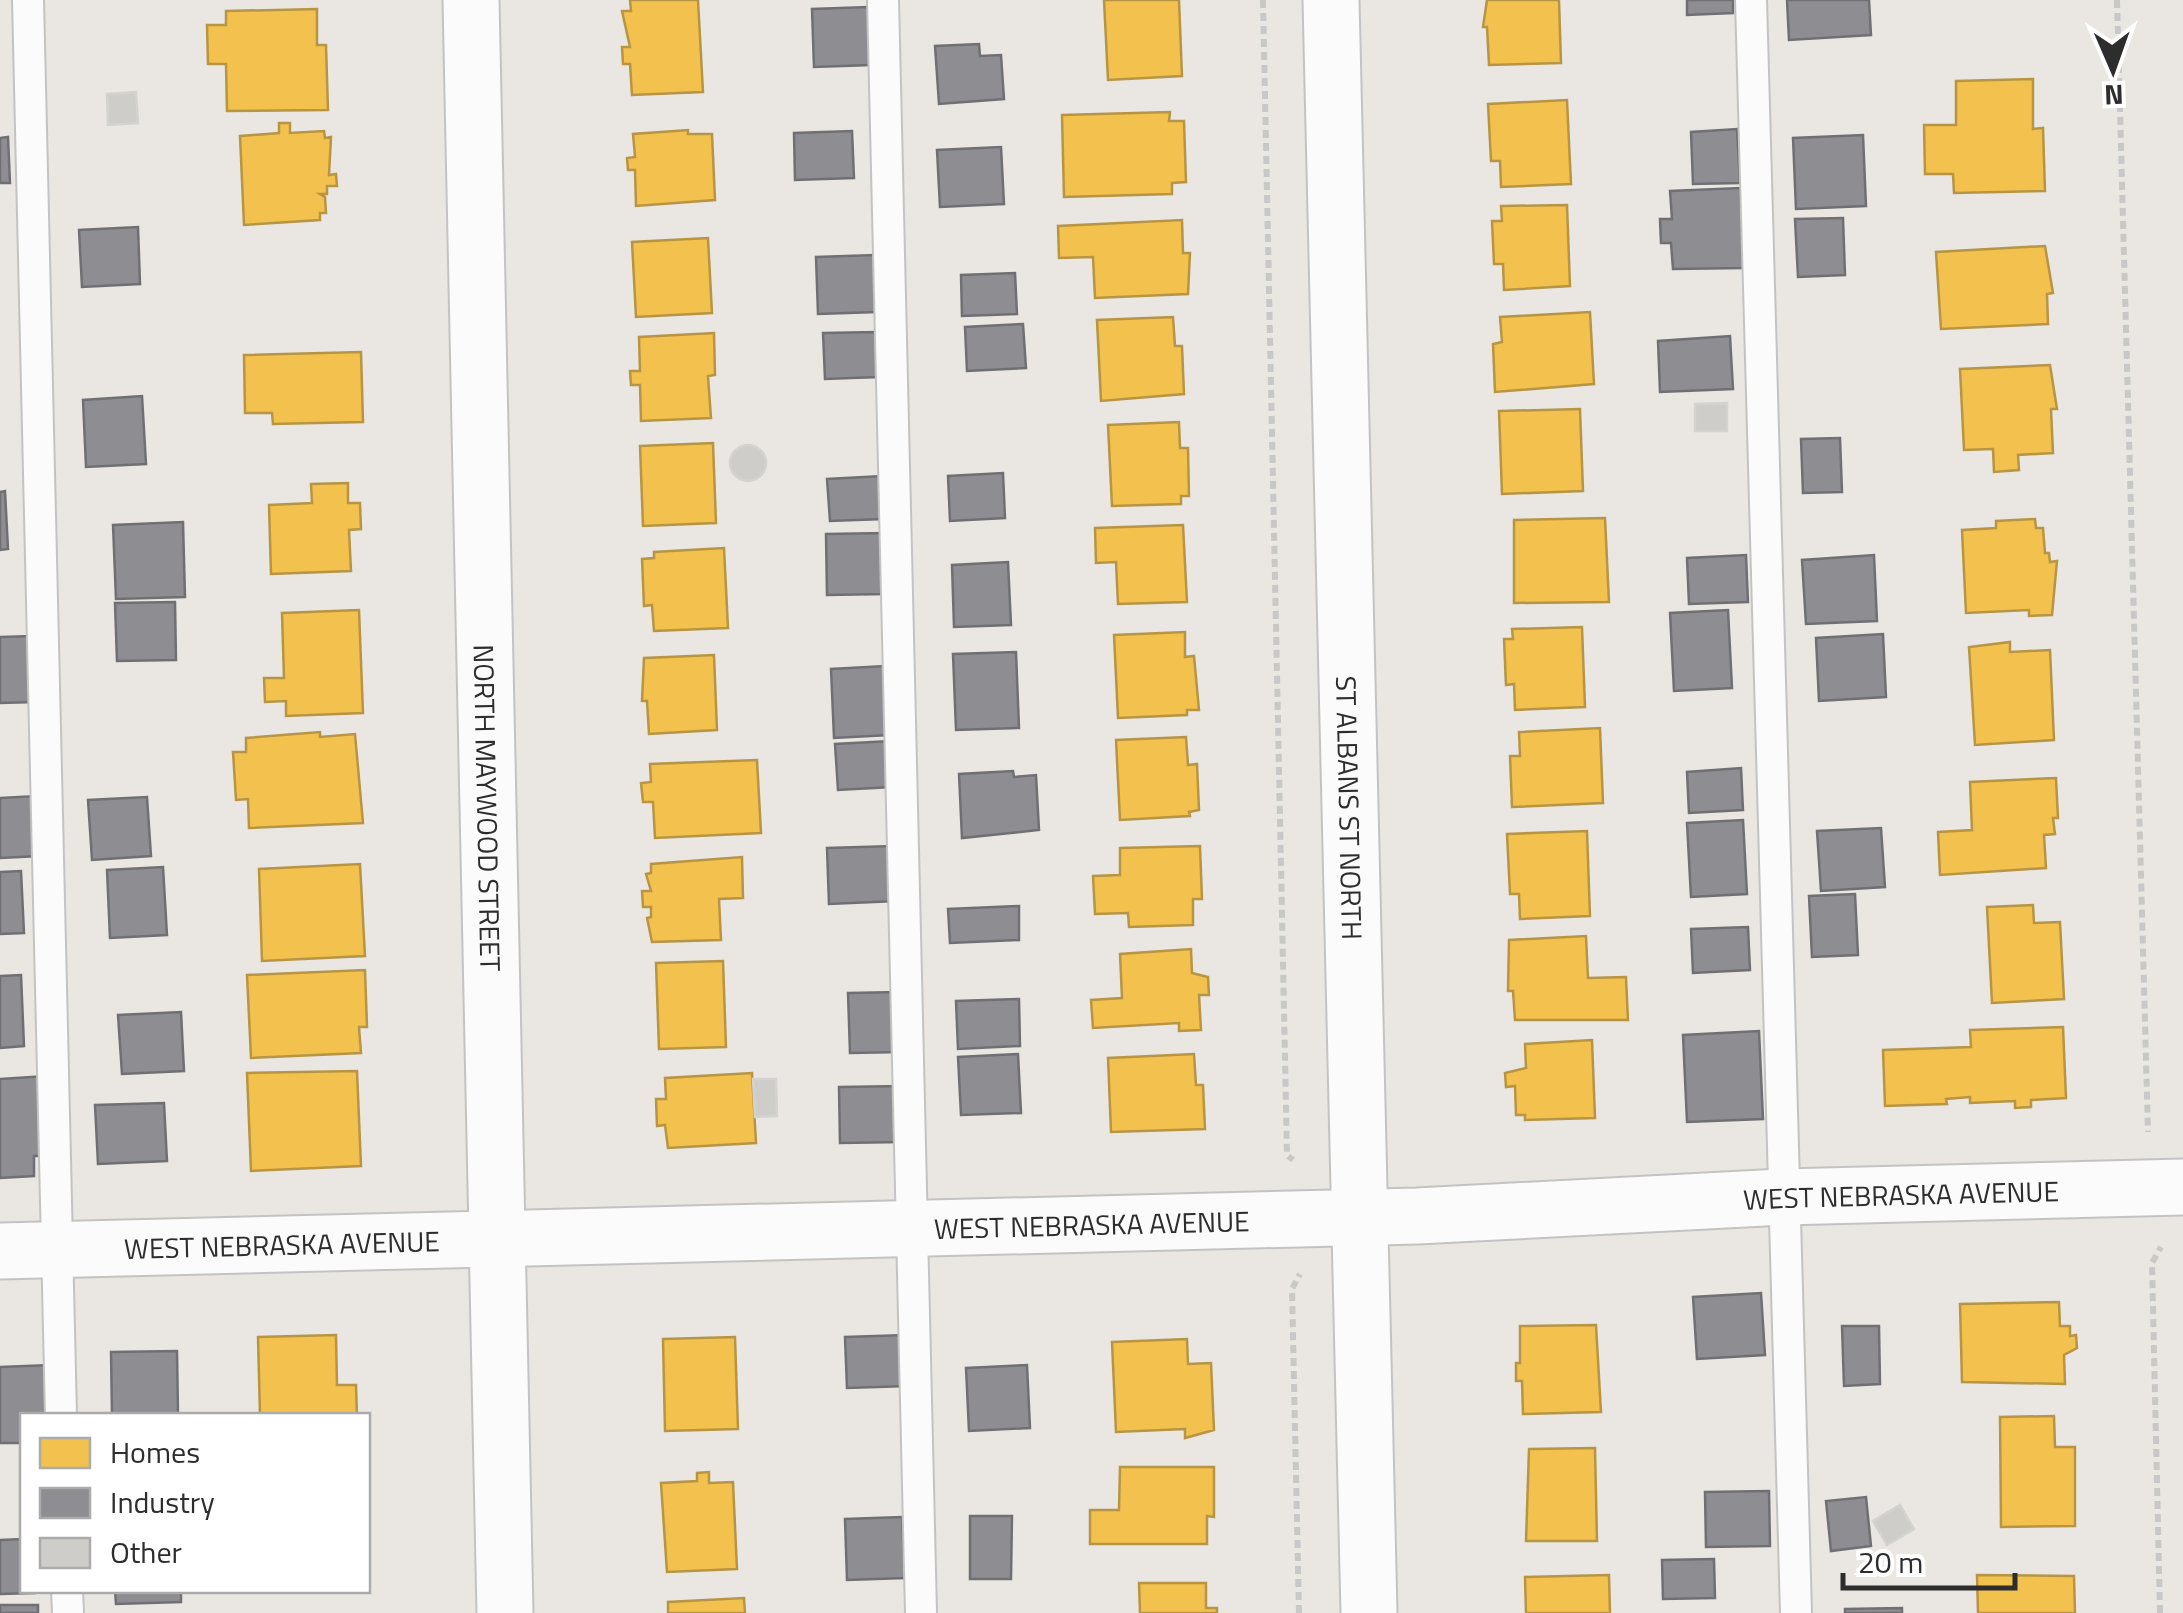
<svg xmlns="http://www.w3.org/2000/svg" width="2183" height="1613" viewBox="0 0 2183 1613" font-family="'Titillium Web',sans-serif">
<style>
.homes{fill:#f2c14e;stroke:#b79544;stroke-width:2.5}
.industry{fill:#8d8d92;stroke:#707074;stroke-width:2.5}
.building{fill:#cfcdc9;stroke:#d5d3cf;stroke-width:2.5}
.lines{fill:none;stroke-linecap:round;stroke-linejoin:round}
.service-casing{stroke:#c4c3c3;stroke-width:34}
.minor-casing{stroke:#c4c3c3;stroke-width:59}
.path{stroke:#c8c8c8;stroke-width:6;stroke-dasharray:8 5;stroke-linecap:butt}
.service{stroke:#fcfbfb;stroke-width:30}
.minor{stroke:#fcfbfb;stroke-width:55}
.labels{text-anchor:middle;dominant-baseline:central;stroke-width:10;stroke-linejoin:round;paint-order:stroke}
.street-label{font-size:28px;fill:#2d2d2d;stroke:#fff}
</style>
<rect width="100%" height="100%" fill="#eae7e2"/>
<path class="homes" d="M630,0H698L703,92L632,95L630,64H623L622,47H630L622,11H631Z
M1104,0H1179L1182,76L1108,80Z
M1487,0H1559L1561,63L1489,65L1487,27H1483Z
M317,9V45H326L328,110L227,111L226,64H208L207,25H226V11Z
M2033,79V129L2043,128L2045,191L1954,193L1953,174H1925L1924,125H1956V81Z
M1567,100L1571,184L1501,187L1500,161H1491L1488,104Z
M1170,112L1169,121H1184L1186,182L1172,183V194L1064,197L1062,115Z
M279,123H290V133L324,131L325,138L331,137L329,175L336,174L337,186H327V194H320L325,197L326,213H320V220L244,225L240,136L279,133Z
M688,130V134H712L715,200L636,206L635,170H628L627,158L635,157L633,134Z
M1567,205L1570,286L1504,290L1503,264H1494L1492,221H1502L1501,206Z
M1182,220L1183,253H1190L1188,294L1095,298L1093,257L1059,258L1058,226Z
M708,238L712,313L636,317L632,242Z
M2045,246L2053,293L2047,294L2048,324L1941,329L1936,252Z
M1590,312L1594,384L1495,392L1493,344L1502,342L1500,317Z
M1173,317L1175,346H1182L1184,394L1101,401L1097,320Z
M714,333L715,375L708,376L711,418L641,421L640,385H631L630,371H640L639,337Z
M361,352L363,422L273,424L272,413H245L244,355Z
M2050,365L2057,409H2051L2053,453L2018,455L2019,470L1994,472L1993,449L1964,450L1960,369Z
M1580,409L1583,491L1502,494L1499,411Z
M1179,422L1180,448H1188L1189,496H1181V504L1112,506L1108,425Z
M713,443L716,523L643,526L640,446Z
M348,483V503H360L361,529L349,530L351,571L271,574L269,505L312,503L311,484Z
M1605,518L1609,602L1514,603V520Z
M2035,519L2036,528H2043L2045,553H2049L2050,562L2057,561L2052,615L2029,616V610L1966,613L1962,530L1996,528V521Z
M1183,525L1187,602L1118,604L1116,562L1096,563L1095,528Z
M724,548L728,628L654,631L652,605L644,606L642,559L654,558V552Z
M359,610L363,713L286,716V701L265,702L264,678H284L282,613Z
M1582,627L1585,707L1515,710L1514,684L1506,685L1504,639H1513L1512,629Z
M1185,632V657L1194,656L1199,710H1187V715L1118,718L1114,635Z
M2010,642V652L2050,650L2054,740L1975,745L1969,647Z
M714,655L717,730L649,734L647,701H642L644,658Z
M1600,728L1603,803L1512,807L1510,756H1520L1519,732Z
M320,732V737L355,734L363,823L249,828L248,799L236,800L233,752H246V738Z
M1186,737L1188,765L1197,764L1199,810L1189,812L1190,816L1120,820L1116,740Z
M757,760L761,833L655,838L653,802H643L641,783L651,782L650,764Z
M2056,778L2058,818H2053L2055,834L2044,835L2046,868L1940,875L1938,832L1972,830L1970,782Z
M1587,831L1590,916L1520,919L1519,894H1510L1507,834Z
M1200,846L1202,899H1193V925L1129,927L1128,913L1095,914L1093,876L1120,875V848Z
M742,857L743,898L719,899L721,940L652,942L647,918L651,917V907H643L642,891H651L646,874L651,873V864Z
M360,864L365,956L262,961L259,869Z
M2033,905L2034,923L2060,922L2064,999L1992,1003L1987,907Z
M1586,936L1588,978L1626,977L1628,1020H1515L1513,991H1508L1509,940Z
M1191,949L1192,973L1208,977L1209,995H1199L1201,1030L1179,1031V1023L1093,1028L1091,1000L1122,998L1120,954Z
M723,961L726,1047L659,1049L656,963Z
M365,970L367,1027H359L361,1053L251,1058L247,975Z
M2063,1027L2066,1098L2031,1100V1107L2015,1108V1101L1970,1103V1097L1946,1099L1947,1104L1885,1106L1883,1050L1971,1047L1970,1030Z
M1592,1040L1595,1118L1525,1120V1115H1516L1515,1086L1506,1087L1505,1073L1526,1068L1525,1044Z
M1194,1054L1196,1085H1203L1205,1129L1111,1132L1108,1058Z
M357,1071L361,1166L251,1171L247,1073Z
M752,1073L756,1143L668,1148L665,1125L657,1126L656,1099H666L665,1078Z
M2059,1302L2060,1326H2070V1336L2076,1335L2077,1348L2064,1355L2065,1384L1962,1382L1960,1304Z
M1596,1325L1601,1412L1523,1414L1522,1381H1516V1363H1520V1326Z
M336,1335L337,1385H356L357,1416H260L258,1337Z
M735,1337L738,1429L665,1431L663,1339Z
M1187,1339L1188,1364L1211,1363L1214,1430L1185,1438V1429L1116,1432L1112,1342Z
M2054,1416L2055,1447H2075V1526L2001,1527L2000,1417Z
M1595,1448L1597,1541H1526L1529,1449Z
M1120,1467H1214V1517L1207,1516V1544H1090V1510H1119Z
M709,1472V1483L733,1482L737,1569L667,1572L661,1483L697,1481V1473Z
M1609,1575L1610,1613H1526L1525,1577Z
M1977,1575L2074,1576L2075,1613H1978Z
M1139,1583H1206V1608H1217V1613H1140Z
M744,1598L745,1613H668V1602Z"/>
<path class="industry" d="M1687,0H1733V13L1687,15Z
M1787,0H1869L1871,35L1789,40Z
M868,7L871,65L814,67L812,9Z
M979,44L980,56L1001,55L1004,99L939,104L935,46Z
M1737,129L1740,183L1693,184L1691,132Z
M852,131L854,178L795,180L794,133Z
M1863,135L1866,206L1796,209L1793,138Z
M8,137L10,183H0V138Z
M1001,147L1004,204L940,207L937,150Z
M1740,188L1744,268L1673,269L1671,243H1661L1660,219H1672L1670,191Z
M1843,218L1845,275L1798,277L1795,219Z
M138,227L140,284L82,287L79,230Z
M875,255L877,312L818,314L816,257Z
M1015,273L1017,314L962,316L961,275Z
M1023,324L1026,368L967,371L965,327Z
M877,332L879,377L825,379L823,333Z
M1730,336L1733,389L1660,392L1658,341Z
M142,396L146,464L86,467L83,400Z
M1840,438L1842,492L1803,493L1801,439Z
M1003,473L1005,518L950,521L948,476Z
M882,476L884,519L830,521L827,479Z
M5,491L8,549L0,550V492Z
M183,522L185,597L116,599L113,525Z
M885,533L887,594L827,595L826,534Z
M1746,555L1748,602L1689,604L1687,558Z
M1874,555L1877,621L1806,624L1802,560Z
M1008,562L1011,625L954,627L952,565Z
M175,602L176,660L117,661L115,603Z
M1728,610L1732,688L1674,691L1670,613Z
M1883,634L1886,697L1819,701L1816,638Z
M32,636L35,702L0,703V637Z
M1016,652L1019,728L956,730L953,654Z
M885,666L889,735L834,738L831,669Z
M890,741L892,787L838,790L835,744Z
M1741,768L1743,810L1689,813L1687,772Z
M1013,771L1014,777L1036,775L1039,830L962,838L959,774Z
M37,796L39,856L0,858V798Z
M147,797L151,856L92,860L88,800Z
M1743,820L1747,894L1691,897L1687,823Z
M1881,828L1885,887L1821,891L1817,831Z
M894,846L897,901L829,904L827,848Z
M163,867L167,935L110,938L107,870Z
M21,871L24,933L0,934V872Z
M1855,894L1858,955L1812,957L1809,896Z
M1019,906V940L950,943L948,909Z
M1748,927L1750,970L1693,973L1691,929Z
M21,975L24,1046L0,1048V976Z
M900,992L902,1052L850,1053L848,993Z
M1019,999L1020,1046L958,1049L956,1001Z
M181,1012L184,1071L122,1074L118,1015Z
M1759,1031L1763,1119L1687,1122L1683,1035Z
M1018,1054L1021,1113L961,1115L958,1057Z
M46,1076L49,1156H34V1176L0,1178V1079Z
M902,1086L903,1142L840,1143L839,1087Z
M164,1103L167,1161L98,1164L95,1105Z
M1761,1293L1765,1355L1697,1359L1693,1297Z
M1842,1326H1879L1880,1384L1844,1386Z
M906,1335L908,1386L847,1388L845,1337Z
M177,1351L178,1413L112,1415L111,1352Z
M50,1365L52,1416H22V1443H0V1367Z
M1027,1365L1030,1428L969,1431L966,1368Z
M1769,1491L1770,1546L1706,1547L1705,1492Z
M1866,1497L1871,1546L1831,1551L1826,1501Z
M970,1516H1012L1011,1579H970Z
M902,1517L905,1578L847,1580L845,1519Z
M22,1539V1590L36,1593L0,1594V1540Z
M1714,1559L1715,1598L1663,1599L1662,1560Z
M115,1590H181V1602L116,1604Z
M0,1605H38V1613H0Z
M1902,1608V1613H1845V1609Z"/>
<path class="building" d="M136,92L138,123L108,125L107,94Z
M1727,403V431H1695V404Z
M730 463a18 18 0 1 1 36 0a18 18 0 1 1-36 0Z
M753,1079H776L777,1116L755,1117Z
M1900,1505L1914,1529L1887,1545L1873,1521Z"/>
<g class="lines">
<g class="service-casing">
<path id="service" d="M28,0L61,1416
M883,0L921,1613
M1751,0L1796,1613
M67,1590L68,1613"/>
</g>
<g class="minor-casing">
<g id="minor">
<path id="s1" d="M471,0L505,1613"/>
<path id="s2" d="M1331,0L1369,1613"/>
<path id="s3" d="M0,1251L1417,1216L1783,1197L2183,1187"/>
</g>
</g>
<path class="path" d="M1263,0L1287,1155L1293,1160
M2117,0L2148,1132
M1299,1613L1292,1289L1300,1274
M2160,1613L2152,1263L2161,1247"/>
<use href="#service" class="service"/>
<use href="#minor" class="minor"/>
</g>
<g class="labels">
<g class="street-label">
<text stroke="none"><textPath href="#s1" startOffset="808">NORTH MAYWOOD STREET</textPath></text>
<text stroke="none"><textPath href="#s2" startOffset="808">ST ALBANS ST NORTH</textPath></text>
<text stroke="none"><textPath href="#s3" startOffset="1902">WEST NEBRASKA AVENUE</textPath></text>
<text stroke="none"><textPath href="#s3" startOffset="1092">WEST NEBRASKA AVENUE</textPath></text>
<text stroke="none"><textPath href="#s3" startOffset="282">WEST NEBRASKA AVENUE</textPath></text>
</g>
</g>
<rect x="20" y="1413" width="350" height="180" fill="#ffffff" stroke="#ababab" stroke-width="2.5"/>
<rect x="40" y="1438" width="50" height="30" fill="#f2c14e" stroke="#ababab" stroke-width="2.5"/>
<text x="110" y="1463" font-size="30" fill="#2d2d2d">Homes</text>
<rect x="40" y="1488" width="50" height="30" fill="#8d8d92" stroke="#ababab" stroke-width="2.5"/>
<text x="110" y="1513" font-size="30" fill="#2d2d2d">Industry</text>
<rect x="40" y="1538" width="50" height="30" fill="#cfcdc9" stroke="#ababab" stroke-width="2.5"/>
<text x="110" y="1563" font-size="30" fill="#2d2d2d">Other</text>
<g transform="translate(2113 70) rotate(178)" stroke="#ffffff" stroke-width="8" paint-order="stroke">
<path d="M0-8L18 38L0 25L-18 38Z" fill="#2d2d2d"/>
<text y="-15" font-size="28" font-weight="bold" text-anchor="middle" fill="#2d2d2d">N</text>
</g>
<path d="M1843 1573v15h172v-15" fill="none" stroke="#2d2d2d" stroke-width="5"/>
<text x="1858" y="1573" font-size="30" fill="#2d2d2d" stroke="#ffffff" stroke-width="8" paint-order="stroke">20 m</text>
</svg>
